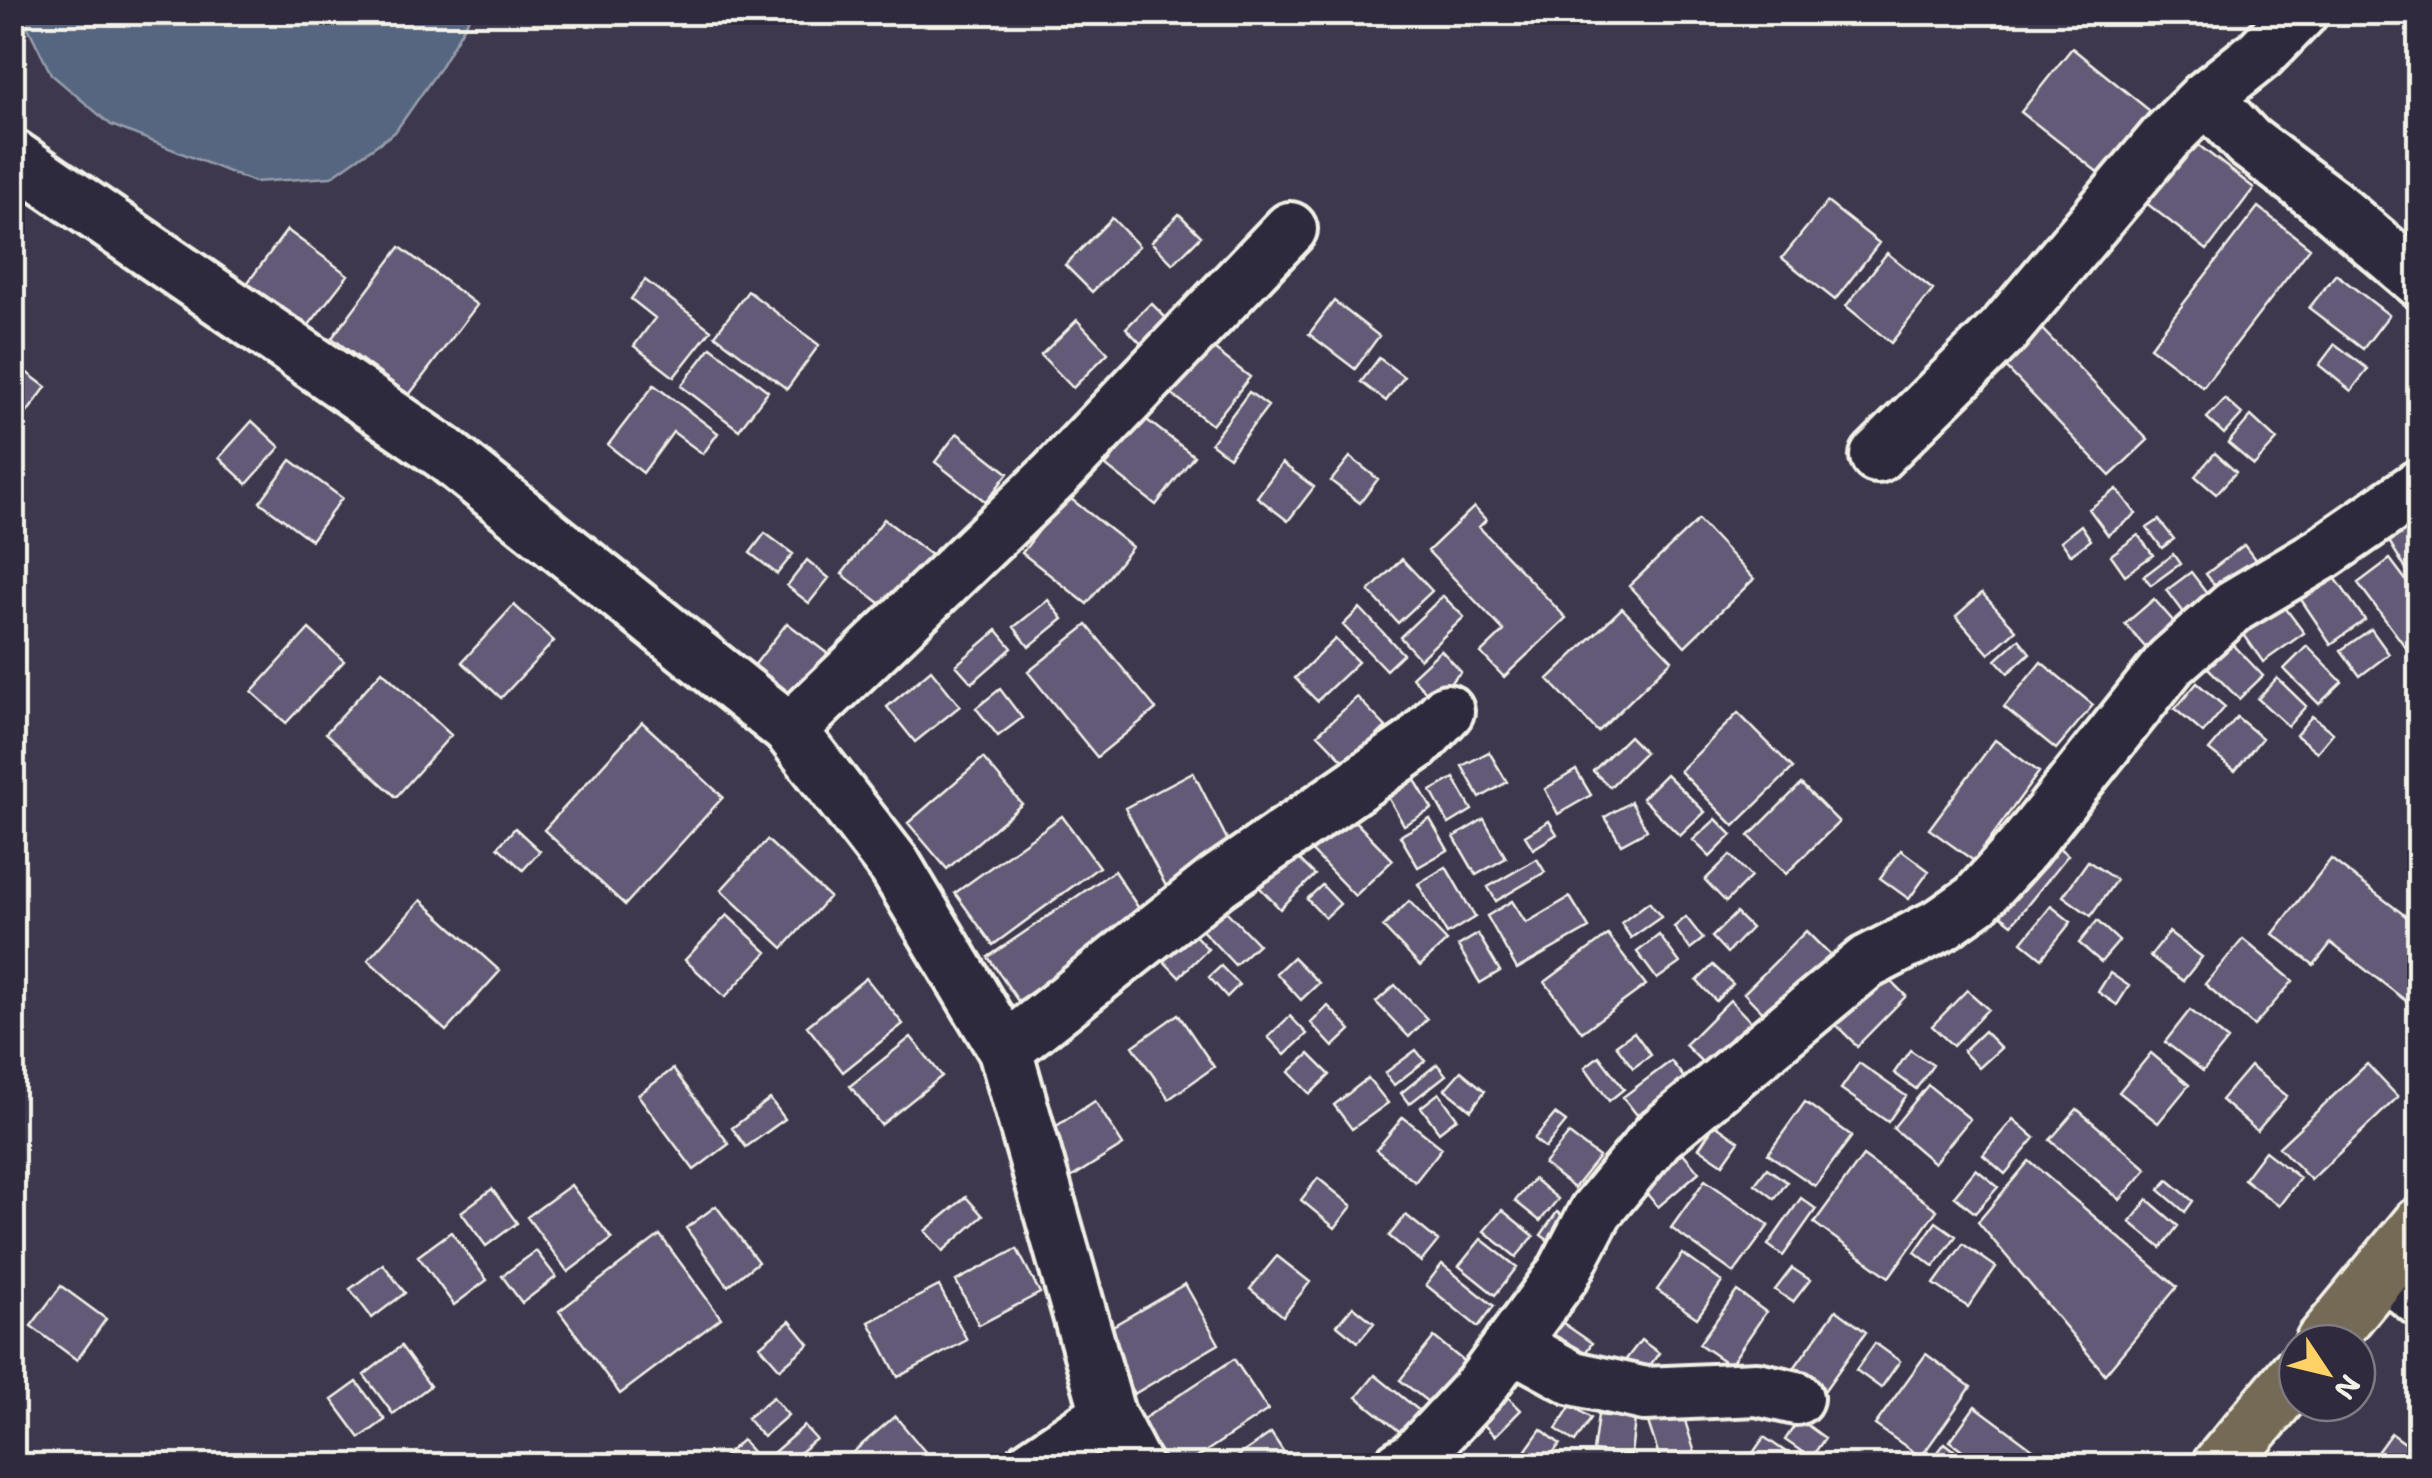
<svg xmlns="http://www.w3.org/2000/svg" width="2432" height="1478" viewBox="0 0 2432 1478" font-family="'Shantell Sans',sans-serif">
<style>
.water{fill:#566680;stroke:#959eaa;stroke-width:2.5}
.building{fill:#625a77;stroke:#f4f1e8;stroke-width:2.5}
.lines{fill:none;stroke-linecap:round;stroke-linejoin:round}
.minor-casing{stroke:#f4f1e8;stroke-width:60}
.major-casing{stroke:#f4f1e8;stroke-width:62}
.minor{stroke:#2f2a3d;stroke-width:52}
.major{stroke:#756a55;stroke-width:55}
</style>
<rect width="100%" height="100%" fill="#3e384e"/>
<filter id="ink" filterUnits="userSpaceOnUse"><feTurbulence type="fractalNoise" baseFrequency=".01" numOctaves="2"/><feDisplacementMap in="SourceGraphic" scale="20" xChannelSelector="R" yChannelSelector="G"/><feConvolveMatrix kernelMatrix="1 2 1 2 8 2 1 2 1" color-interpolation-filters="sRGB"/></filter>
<g filter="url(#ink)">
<path class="water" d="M21,13H472L439,69L395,132L331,177L254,182L111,125L51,74Z"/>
<path class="building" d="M2072,48L2150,111L2100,174L2021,112Z
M2188,137L2254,188L2207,250L2141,199Z
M1827,202L1879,243L1835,300L1782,258Z
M2258,207L2310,248L2203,387L2150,347Z
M1179,214L1201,236L1173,264L1151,242Z
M1112,218L1139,246L1092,292L1065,265Z
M287,230L348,275L305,330L246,285Z
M400,247L477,305L409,395L332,338Z
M1887,253L1933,290L1891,343L1846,306Z
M2336,274L2389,315L2363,349L2309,308Z
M645,280L711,330L674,377L634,346L655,318L631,299Z
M748,291L819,345L787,389L715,335Z
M1334,301L1379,336L1355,369L1309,334Z
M1151,303L1176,328L1150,353L1126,328Z
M1077,320L1108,353L1073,388L1041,355Z
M2037,324L2148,440L2110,476L1999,360Z
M1206,343L1250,377L1212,425L1168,391Z
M2335,344L2368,369L2351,391L2319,365Z
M711,347L768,391L739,430L681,386Z
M1379,358L1404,377L1386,401L1361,382Z
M18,366L46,387L18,425L12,421V374Z
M654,385L718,433L703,454L673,432L643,473L608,445Z
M1249,392L1268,406L1229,457L1211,443Z
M2225,399L2242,414L2224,434L2207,418Z
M2251,416L2277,440L2254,465L2228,443Z
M1143,417L1194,456L1156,505L1106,466Z
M252,421L280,447L247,484L219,458Z
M957,433L1008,473L986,502L935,462Z
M2215,453L2236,472L2216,494L2195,476Z
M1350,457L1378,479L1360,503L1331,481Z
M291,460L342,498L311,540L260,502Z
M1282,463L1314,487L1288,521L1257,497Z
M2117,489L2136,514L2108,535L2089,509Z
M1066,495L1132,547L1087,604L1022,553Z
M1474,507L1486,520L1479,527L1566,618L1504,677L1481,653L1504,631L1428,551Z
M2420,512V570L2410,576L2384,533Z
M884,519L932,556L889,610L842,574Z
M1698,520L1754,579L1685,646L1629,586Z
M2159,520L2174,539L2162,548L2147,528Z
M2081,525L2091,540L2071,555L2061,541Z
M765,533L793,554L777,574L750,553Z
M2138,535L2153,555L2125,575L2111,555Z
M2244,545L2260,566L2222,595L2206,574Z
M2173,554L2180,564L2151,585L2144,576Z
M1402,559L1432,591L1398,623L1369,591Z
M2390,559L2420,599V640L2407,649L2358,583Z
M807,560L829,578L809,603L787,586Z
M2191,572L2214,602L2190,621L2167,590Z
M2331,572L2365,620L2331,644L2298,595Z
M1982,593L2016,630L1989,654L1956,616Z
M2275,594L2304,633L2263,662L2236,623Z
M1443,596L1464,617L1420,659L1400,637Z
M2154,599L2181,630L2153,656L2125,624Z
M1048,600L1063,619L1029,647L1014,627Z
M514,605L554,641L501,698L462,662Z
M1360,608L1403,654L1386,670L1343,625Z
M1622,608L1672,660L1598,732L1548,679Z
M787,623L832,657L791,711L746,676Z
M1087,625L1156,709L1097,757L1028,672Z
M309,629L344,661L286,723L252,692Z
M2371,629L2389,654L2360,676L2341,650Z
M997,630L1012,648L972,683L956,665Z
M1335,639L1358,662L1317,701L1295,678Z
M2019,639L2030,653L2008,673L1996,660Z
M2228,639L2263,676L2239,699L2204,664Z
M2307,646L2342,682L2319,704L2284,669Z
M1441,650L1461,672L1433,699L1412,677Z
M2041,662L2093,705L2056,749L2004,707Z
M931,670L960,706L915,742L887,707Z
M382,671L451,735L396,797L326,733Z
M2277,678L2306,706L2288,726L2258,699Z
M2197,683L2225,707L2203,733L2175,709Z
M1000,689L1022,718L998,736L976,708Z
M1357,697L1386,727L1347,764L1318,734Z
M1738,713L1793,768L1734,826L1680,771Z
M2312,716L2333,733L2317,752L2296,735Z
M2237,717L2262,738L2235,771L2209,750Z
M642,722L723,797L625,905L544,830Z
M1629,736L1645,752L1610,787L1593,771Z
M1995,740L2039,772L1974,861L1929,829Z
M1489,752L1507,782L1480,798L1462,766Z
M983,758L1022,804L947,869L908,823Z
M1407,766L1432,809L1404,825L1380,783Z
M1576,770L1591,795L1558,814L1545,789Z
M1193,772L1233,851L1166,886L1125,808Z
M1666,774L1705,812L1680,836L1642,798Z
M1454,778L1472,810L1449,824L1431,791Z
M1801,784L1839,822L1786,874L1749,836Z
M1631,802L1647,830L1621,844L1605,817Z
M1343,809L1393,860L1355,896L1306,845Z
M1062,816L1099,867L993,945L955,893Z
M1430,819L1448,850L1418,867L1400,836Z
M1484,819L1506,858L1476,875L1454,837Z
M1716,819L1732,835L1710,857L1693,840Z
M1549,821L1557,834L1533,849L1525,836Z
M515,828L540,851L523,870L498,847Z
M2042,835L2068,855L2012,924L1986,904Z
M767,840L829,897L783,948L721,890Z
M1284,844L1315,875L1280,909L1250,877Z
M1901,850L1929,871L1909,899L1880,878Z
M1730,855L1751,877L1726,902L1705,880Z
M1537,859L1545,872L1496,901L1488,887Z
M2331,859L2420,927L2419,1011L2331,943L2314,965L2273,934Z
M2088,861L2116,880L2091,916L2063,896Z
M1446,867L1475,917L1447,934L1418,884Z
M1114,871L1144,916L1018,1001L988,957Z
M1322,885L1340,904L1325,918L1307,899Z
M1570,897L1589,928L1517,969L1487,916L1512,901L1526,923Z
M421,900L500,971L446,1031L368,960Z
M1409,901L1447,941L1420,966L1383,927Z
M1649,902L1661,917L1631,938L1621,923Z
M1221,906L1258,944L1235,965L1199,927Z
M2051,906L2071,922L2042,958L2022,942Z
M1736,913L1751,928L1727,953L1712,937Z
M727,915L767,952L725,997L685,960Z
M1686,917L1703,939L1690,949L1674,927Z
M2097,921L2119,941L2101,962L2079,943Z
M1184,924L1208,949L1179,977L1155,952Z
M1806,931L1832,957L1769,1019L1744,993Z
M2169,932L2202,957L2183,981L2150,956Z
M1478,934L1500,971L1480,983L1458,946Z
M1608,935L1646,985L1582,1032L1545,982Z
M1659,935L1680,963L1657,979L1637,952Z
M2243,939L2293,981L2254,1026L2205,984Z
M1293,957L1319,983L1301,1000L1276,973Z
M1713,965L1733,984L1716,1001L1697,981Z
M1221,966L1239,985L1227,997L1209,977Z
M1876,966L1906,996L1857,1046L1827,1016Z
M2110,973L2129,986L2117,1005L2098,992Z
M866,978L903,1024L843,1072L807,1026Z
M1395,985L1427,1019L1409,1037L1376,1002Z
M1967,990L1988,1009L1953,1046L1932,1026Z
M1730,1000L1751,1022L1706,1066L1685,1045Z
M1328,1006L1351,1030L1333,1047L1311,1023Z
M2190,1010L2228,1040L2203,1071L2165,1042Z
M1178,1014L1214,1067L1169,1099L1133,1046Z
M1290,1016L1307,1034L1285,1055L1268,1037Z
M1984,1031L2001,1048L1979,1068L1963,1051Z
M1634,1032L1651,1055L1633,1068L1616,1045Z
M911,1037L942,1076L881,1125L850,1086Z
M1416,1050L1425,1061L1394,1085L1385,1073Z
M1910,1050L1933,1065L1916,1089L1894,1073Z
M2151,1053L2189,1085L2158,1123L2119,1092Z
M1309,1054L1330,1075L1310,1094L1289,1072Z
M1599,1056L1624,1089L1609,1101L1585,1067Z
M1671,1061L1685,1079L1637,1115L1623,1097Z
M1859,1063L1906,1096L1888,1122L1841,1089Z
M1437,1064L1446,1075L1409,1104L1401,1093Z
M2367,1064L2398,1097L2311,1180L2279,1147Z
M2250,1066L2287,1096L2257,1131L2221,1100Z
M673,1069L729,1144L694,1170L638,1095Z
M1461,1071L1485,1091L1471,1110L1445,1089Z
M1368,1078L1388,1103L1352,1129L1334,1105Z
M1928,1085L1970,1119L1934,1163L1893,1128Z
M1439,1093L1457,1118L1439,1132L1421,1107Z
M770,1099L785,1119L746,1147L732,1128Z
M1095,1101L1123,1145L1069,1179L1041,1136Z
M1805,1102L1852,1136L1815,1186L1768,1154Z
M2077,1109L2147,1169L2120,1200L2050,1140Z
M1555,1114L1566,1122L1545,1148L1534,1139Z
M1403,1117L1442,1148L1415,1182L1376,1150Z
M2013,1119L2035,1138L2005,1174L1983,1155Z
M1715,1124L1739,1141L1723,1164L1699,1148Z
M1569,1134L1599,1157L1574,1188L1544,1164Z
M1678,1147L1699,1172L1658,1207L1637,1182Z
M2265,1151L2300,1178L2279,1206L2244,1179Z
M1863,1156L1937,1210L1889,1277L1814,1223Z
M2029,1161L2177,1287L2105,1374L1978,1222Z
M1767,1168L1787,1182L1775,1199L1755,1184Z
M1976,1169L1998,1187L1975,1213L1954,1196Z
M1318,1178L1352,1206L1335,1228L1301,1200Z
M1534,1179L1558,1199L1540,1221L1515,1201Z
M1705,1180L1769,1225L1734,1273L1671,1228Z
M2168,1180L2193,1201L2185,1212L2159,1190Z
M571,1185L612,1239L568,1272L527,1217Z
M492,1189L517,1223L486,1246L461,1212Z
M966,1197L983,1216L943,1251L925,1231Z
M1801,1198L1816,1209L1783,1256L1768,1245Z
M2148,1200L2178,1226L2161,1248L2130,1222Z
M716,1206L758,1262L728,1286L686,1228Z
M1502,1210L1534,1236L1516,1257L1484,1231Z
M1557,1212L1578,1226L1561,1250L1541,1235Z
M1406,1215L1438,1241L1421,1262L1389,1236Z
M1936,1222L1956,1236L1934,1267L1915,1252Z
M451,1232L487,1280L454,1305L418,1256Z
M660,1235L721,1318L620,1394L559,1311Z
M1481,1239L1517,1267L1495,1295L1459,1266Z
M1963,1244L1996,1267L1968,1307L1934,1284Z
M1017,1249L1040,1293L979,1325L956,1281Z
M536,1251L556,1277L522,1303L502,1276Z
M1683,1254L1722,1282L1697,1318L1657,1290Z
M1277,1256L1310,1282L1283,1316L1250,1289Z
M383,1264L405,1293L372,1318L350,1289Z
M1442,1264L1494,1306L1478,1327L1426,1285Z
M1792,1268L1810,1280L1793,1302L1775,1290Z
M1185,1284L1219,1344L1134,1394L1099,1334Z
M61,1286L106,1319L77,1360L31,1326Z
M939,1286L967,1340L898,1377L869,1322Z
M1737,1291L1766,1312L1730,1365L1699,1344Z
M1353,1306L1374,1323L1358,1342L1337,1325Z
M1836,1310L1866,1332L1815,1404L1784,1382Z
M1550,1314L1592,1343L1576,1366L1535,1336Z
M790,1321L809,1344L780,1369L760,1346Z
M1434,1337L1467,1364L1433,1406L1400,1380Z
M1641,1340L1659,1353L1643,1375L1624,1362Z
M1875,1343L1900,1361L1881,1388L1856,1370Z
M401,1346L430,1386L393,1414L364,1375Z
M1926,1354L1971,1387L1921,1457L1875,1425Z
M1234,1359L1268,1410L1184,1466H1170L1140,1421Z
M1375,1375L1427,1417L1409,1439L1357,1397Z
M357,1382L385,1420L360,1438L332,1400Z
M1494,1383L1521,1410L1495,1436L1468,1409Z
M773,1397L788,1415L763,1437L747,1418Z
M1571,1405L1591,1418L1575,1442L1556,1429Z
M1975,1406L2049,1461L2046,1466H1984L1950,1441Z
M1681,1408L1695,1453L1662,1465L1647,1419Z
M1598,1415L1635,1419L1631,1455L1593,1451Z
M895,1416L927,1454L913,1466H837Z
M1799,1419L1825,1438L1811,1458L1785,1440Z
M804,1426L816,1439L783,1466L773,1453Z
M1541,1429L1560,1444L1544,1464L1526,1450Z
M1271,1433L1293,1466H1224Z
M2391,1433L2420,1454V1466H2367Z
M1764,1437L1796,1459L1792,1466H1744Z
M742,1440L759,1460L753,1466H713Z
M1945,1443L1974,1466H1927Z"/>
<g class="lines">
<g class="minor-casing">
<path id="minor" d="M2301,12L2260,54L2206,97L2248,142L2331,205L2420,281
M12,156L444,453L790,730L895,866L1005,1050L1108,1414L1135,1466
M1877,456L2004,330L2166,137L2206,97
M790,730L1055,475L1290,229
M1005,1050L1217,882L1416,744L1447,711
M2384,1271L2420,1300
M1511,1344L1573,1378L1645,1394L1757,1389L1796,1398
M1031,1466L1108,1414
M1400,1466L1414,1458L1480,1387L1563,1274L1596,1211L1658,1136L1866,963L1942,924L1976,900L2023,848L2171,662L2234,606L2323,553L2420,486"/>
</g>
<g class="major-casing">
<path id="major" d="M2323,1343L2420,1225
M2220,1466L2297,1374"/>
</g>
<use href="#minor" class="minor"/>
<use href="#major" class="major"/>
</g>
</g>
<rect width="2432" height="1478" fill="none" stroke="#2f2a3d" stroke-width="50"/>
<rect x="25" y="25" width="2382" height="1428" fill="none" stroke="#f4f1e8" stroke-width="4" filter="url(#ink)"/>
<g transform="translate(2327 1373) rotate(125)"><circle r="48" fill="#2f2a3d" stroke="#7e7a81" stroke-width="2.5"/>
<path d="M0-8L18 38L0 25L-18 38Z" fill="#ffd166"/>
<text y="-15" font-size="28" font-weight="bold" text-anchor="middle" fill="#f4f1e8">N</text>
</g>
</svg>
